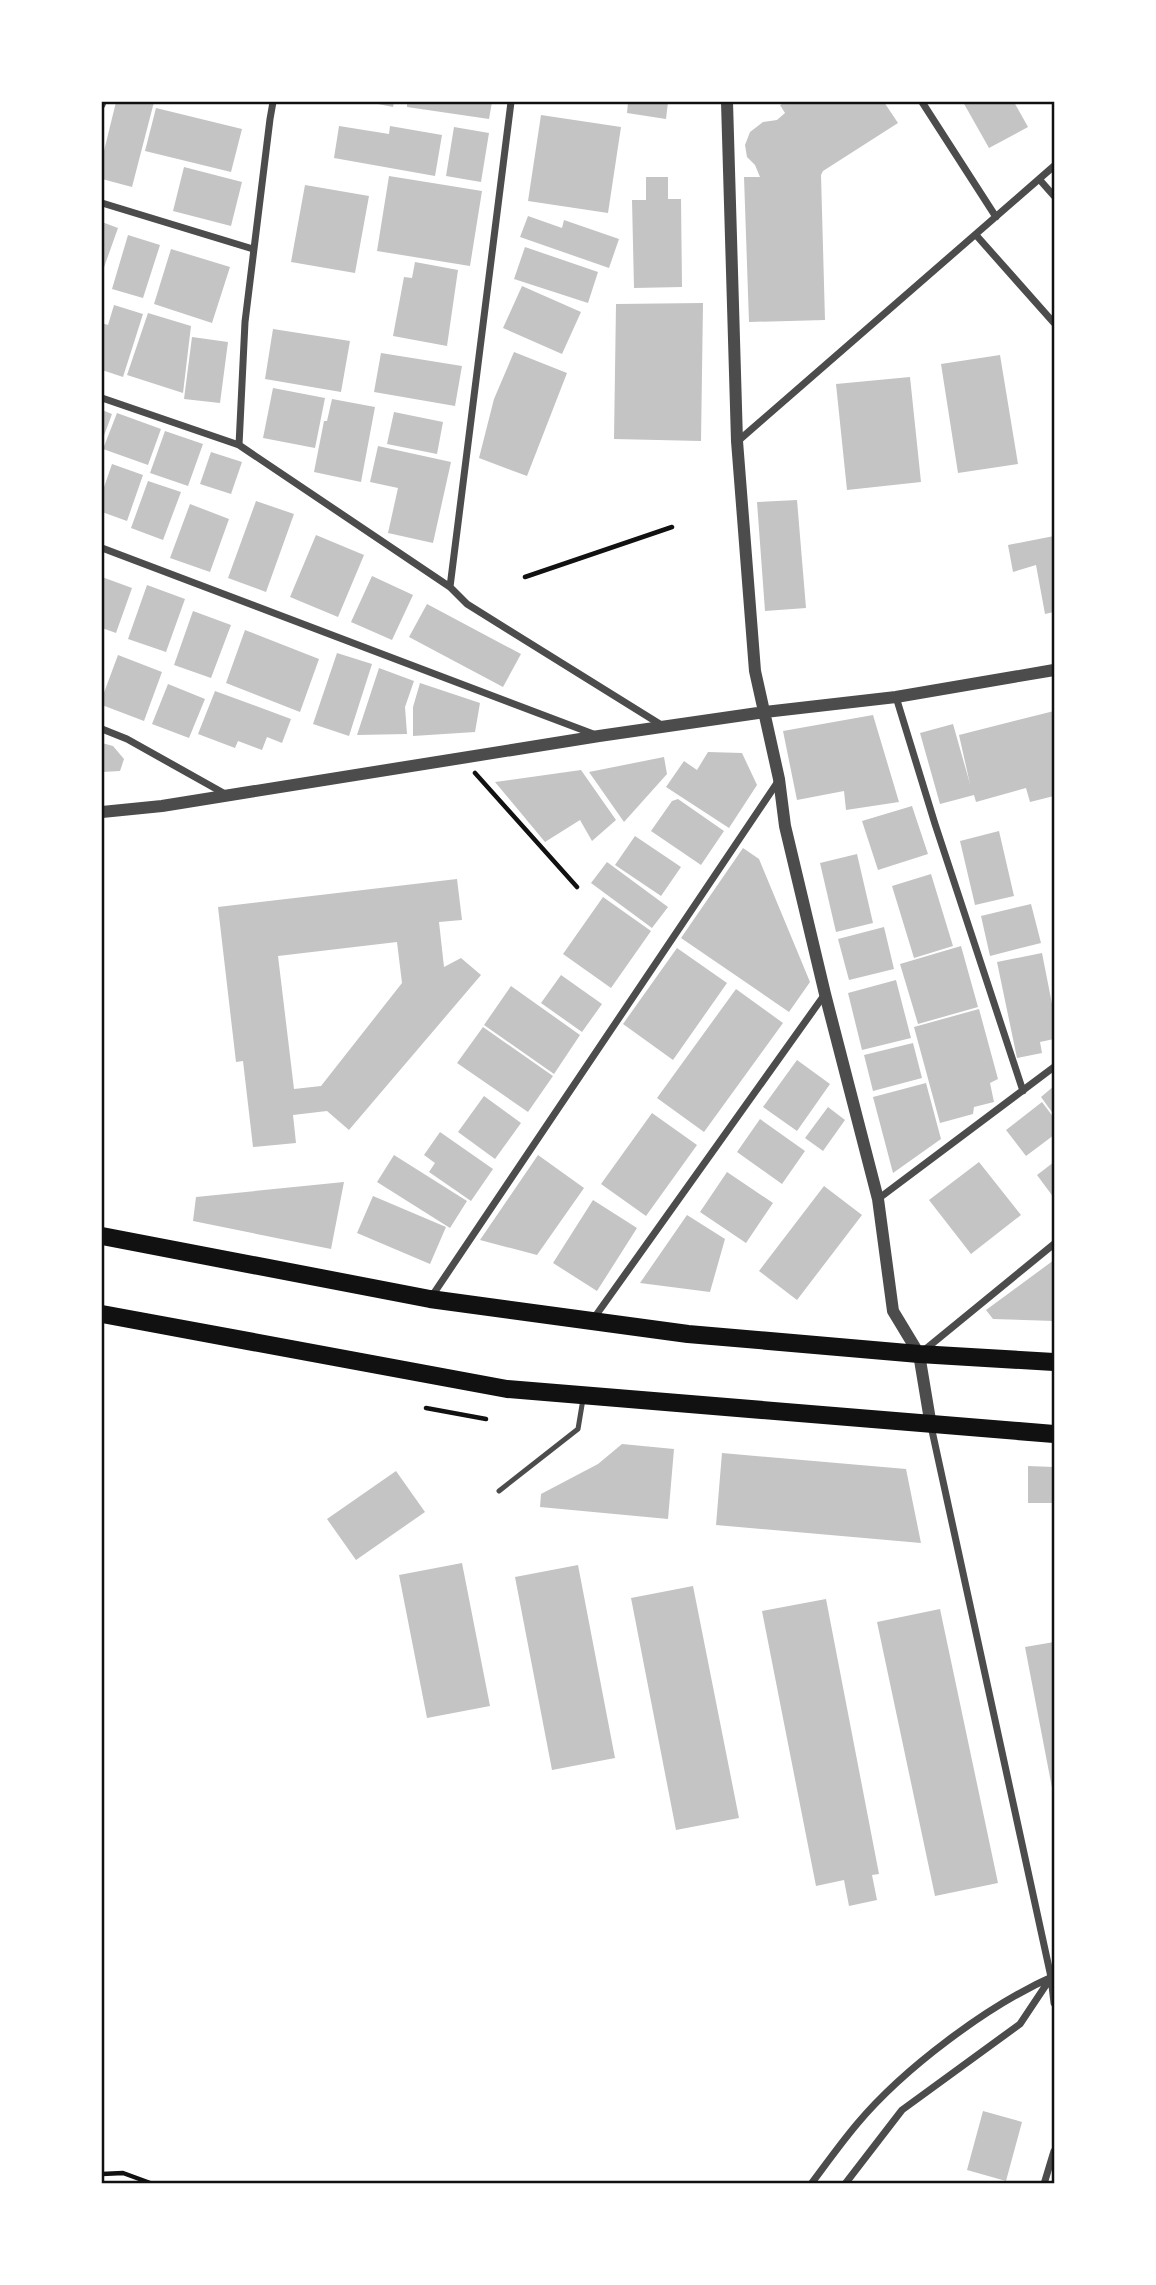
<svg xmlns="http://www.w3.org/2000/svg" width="1156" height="2285" viewBox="0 0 1156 2285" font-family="Commissioner,sans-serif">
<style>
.building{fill:#c4c4c4;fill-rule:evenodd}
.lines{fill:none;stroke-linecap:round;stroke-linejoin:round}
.path{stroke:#111;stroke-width:4.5}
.service{stroke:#4c4c4c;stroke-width:5}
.minor{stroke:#4c4c4c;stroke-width:7}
.tertiary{stroke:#4c4c4c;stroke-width:12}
.primary{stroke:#111;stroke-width:18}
.neatline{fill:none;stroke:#111;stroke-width:2.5}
</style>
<rect width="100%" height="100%" fill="#fff"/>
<path class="building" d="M116,102H154L132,187L102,179V159Z
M368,102H394L393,107Z
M407,102H492L489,119L407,107Z
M628,102H668L666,119L627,113Z
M786,102H884L898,123L823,171L821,175L825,320L749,322L744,177H760L755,165L747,157L745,145L750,132L763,122L777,120L785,113L780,105Z
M963,102H1014L1028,127L989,148Z
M156,108L242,129L231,172L145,151Z
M541,115L621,127L608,213L528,201Z
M339,126L389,134L390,126L442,135L435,176L334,158Z
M454,127L489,133L481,182L446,176Z
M184,167L242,182L231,226L173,211Z
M389,176L482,191L470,266L377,251Z
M646,177H668V199H681L682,287L634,288L632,200H646Z
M305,185L369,196L355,273L291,262Z
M528,216L562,228L564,220L619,239L609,268L520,237Z
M102,222L118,228L102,273Z
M128,235L160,245L143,298L112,289Z
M525,247L598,272L588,303L514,279Z
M171,249L230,267L212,323L154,304Z
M415,262L458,270L447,346L393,336L404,277L412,278Z
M522,286L581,312L562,354L503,328Z
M703,303L701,441L614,439L616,304Z
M114,305L143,314L123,377L102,370V323L108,325Z
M148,313L191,326L183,393L127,375Z
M273,329L350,341L341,392L265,379Z
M192,337L228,342L220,403L184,399Z
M514,352L567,373L527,476L479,458L494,399Z
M381,353L462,366L455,406L374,392Z
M1000,355L1018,464L958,473L941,364Z
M910,377L921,482L847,490L836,384Z
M273,388L325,398L315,448L263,438Z
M332,399L375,407L361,482L314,472L324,421H327Z
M102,410L112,414L102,441Z
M394,412L443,422L437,454L387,444Z
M117,413L161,429L148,465L103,449Z
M165,431L203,444L188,486L150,473Z
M378,446L451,462L433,543L388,533L398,488L370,482Z
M211,452L242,462L231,494L200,484Z
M112,464L143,475L127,521L102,512V493Z
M148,481L181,492L163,540L131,528Z
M797,500L806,608L765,611L757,502Z
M256,501L294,514L266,592L228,578Z
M190,504L229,519L210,572L170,558Z
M316,535L364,555L338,617L290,597Z
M1054,536V612L1045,614L1036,565L1013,572L1008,545Z
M372,576L413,595L392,640L351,622Z
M102,577L132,588L116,633L102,628Z
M147,585L185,599L166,652L128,639Z
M427,604L521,654L503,687L409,637Z
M193,611L231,625L211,678L174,665Z
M245,630L319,659L300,712L226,683Z
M337,653L372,664L349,736L313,724Z
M118,655L162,672L144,721L102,705V698Z
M379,668L414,681L405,707L407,734L357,735Z
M420,683L480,703L475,732L413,736V707Z
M168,684L205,699L189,738L152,724Z
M215,691L291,719L282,743L267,737L262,750L238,741L235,748L198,734Z
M1054,711V796L1030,802L1026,788L976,802L974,795L940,804L920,733L953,724L970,784L959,735Z
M873,715L899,802L846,810L844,791L797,800L783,731Z
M102,743L113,746L124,759L120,771L102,772Z
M708,752L742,753L757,785L729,828L666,787L684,761L697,770Z
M664,757L667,774L624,822L589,772Z
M581,770L616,820L592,841L580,820L545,842L495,782Z
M678,799L724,831L701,865L651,831L672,801Z
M912,806L928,854L878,870L862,821Z
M999,831L1014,896L975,905L960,841Z
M635,836L681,867L661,896L615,865Z
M743,848L759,859L810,982L789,1012L681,938Z
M857,854L873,923L836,932L820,863Z
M607,862L668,907L652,928L591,883Z
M931,874L953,946L914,958L892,886Z
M457,879L462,920L439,922L444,967L461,958L481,975L349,1130L327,1111L293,1115L296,1143L253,1147L243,1061L236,1062L218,907ZM397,942L402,983L321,1086L294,1089L278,956Z
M603,897L651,931L611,988L563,954Z
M1031,904L1041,943L990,956L981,916Z
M884,927L894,969L849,980L838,939Z
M961,946L978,1007L918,1024L900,964Z
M677,948L727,983L673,1060L623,1024Z
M1042,953L1054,1014V1039L1040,1042L1042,1053L1017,1058L997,962Z
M561,975L602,1004L582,1032L541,1003Z
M896,980L911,1038L862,1050L848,993Z
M511,986L580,1035L554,1074L484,1025Z
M736,989L783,1023L704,1132L657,1098Z
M979,1009L998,1079L990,1083L994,1102L974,1107L973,1114L940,1123L914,1027Z
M483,1027L553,1076L528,1112L457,1063Z
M913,1043L922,1078L873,1091L864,1055Z
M797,1060L830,1084L797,1131L763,1107Z
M926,1083L941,1139L893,1173L873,1097Z
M1054,1086V1115L1041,1097Z
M484,1096L521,1123L495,1159L458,1132Z
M1042,1102L1054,1118V1135L1026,1156L1006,1130Z
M828,1107L845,1120L823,1151L805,1138Z
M652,1113L697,1145L646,1216L601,1184Z
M760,1119L805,1151L782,1184L737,1152Z
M440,1132L493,1169L471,1201L429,1172L435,1163L424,1155Z
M394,1155L467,1201L450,1228L377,1182Z
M538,1155L584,1188L537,1255L480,1240Z
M979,1162L1021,1215L971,1254L929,1200Z
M1054,1162V1198L1037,1175Z
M727,1172L773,1203L746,1243L700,1212Z
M344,1182L331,1249L193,1221L196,1197Z
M824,1186L862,1215L797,1300L759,1271Z
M373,1196L446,1227L430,1264L357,1233Z
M593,1200L637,1228L597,1291L553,1263Z
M687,1215L725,1239L710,1292L640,1283Z
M1054,1260V1321L993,1319L986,1310Z
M622,1444L674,1449L668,1519L540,1507L541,1494L598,1464Z
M722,1453L906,1469L921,1543L716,1525Z
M1028,1466L1054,1467V1503H1028Z
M396,1471L425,1512L356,1560L327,1519Z
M462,1563L490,1706L427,1718L399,1575Z
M578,1565L615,1758L552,1770L515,1577Z
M693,1586L739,1818L676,1830L631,1598Z
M826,1599L879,1874L872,1875L877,1900L849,1906L844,1880L816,1886L762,1611Z
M940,1609L998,1883L935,1896L877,1622Z
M1054,1642V1793H1053L1025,1647Z
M983,2111L1022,2122L1006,2181L967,2170Z"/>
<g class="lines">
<path class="path" d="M525,577L672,527
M475,773L577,887
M426,1408L486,1419
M102,2174L123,2173L153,2184"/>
<path class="service" d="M499,1491L578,1429L583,1399"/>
<path class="minor" d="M922,102L996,217
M102,105L103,102
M1039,179L1054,196
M102,203L253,249
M976,235L1054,323
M102,398L239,445L450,587L467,604L663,726
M738,441L1054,166
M239,445L245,322L270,119L273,102
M102,548L596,735
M450,587L511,102
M896,697L935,824L1023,1091
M102,729L127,739L227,795
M878,1199L1054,1067
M430,1299L779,780
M594,1318L825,994
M922,1352L1054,1244
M931,1426L1051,1977L1054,2003
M811,2184C826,2164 841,2143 857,2124C903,2069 988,2005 1054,1976
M845,2184L902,2110L1020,2024L1050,1979
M1044,2184L1054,2151"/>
<path class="tertiary" d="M727,102L737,441L755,671L779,779L785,826L825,994L878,1199L893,1311L919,1354L931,1426
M102,812L162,806L599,736L765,712L896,697L1054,670"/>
<path class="primary" d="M102,1236L430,1299L688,1334L919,1354L1054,1362
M102,1314L507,1389L1054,1434"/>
</g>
<rect width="1156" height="2285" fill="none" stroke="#ffffff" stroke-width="206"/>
<rect x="103" y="103" width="950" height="2079" class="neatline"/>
</svg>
